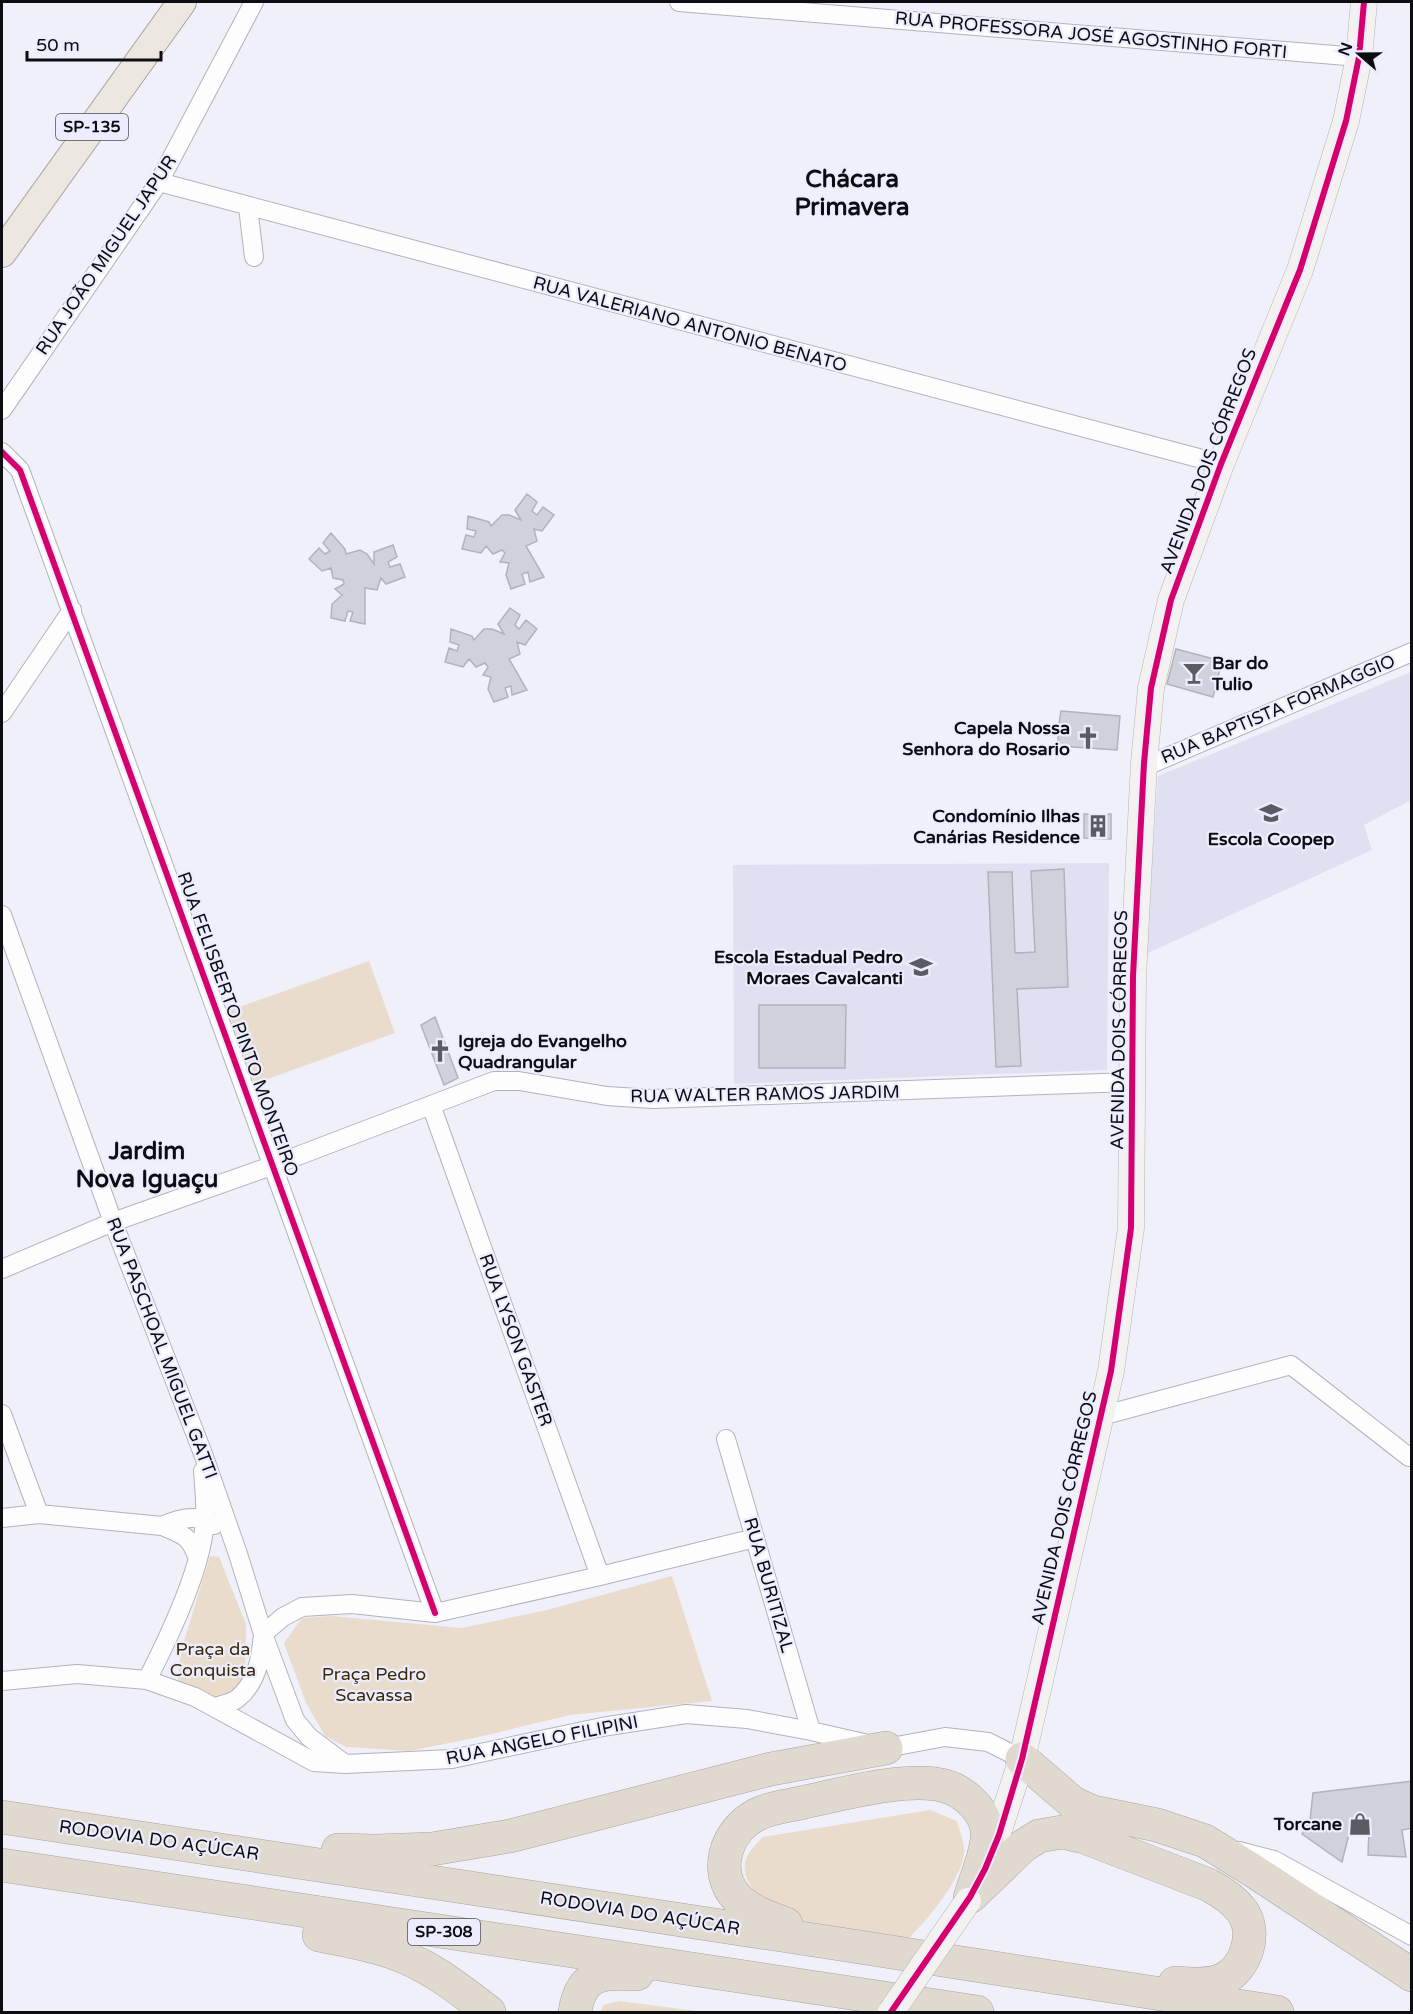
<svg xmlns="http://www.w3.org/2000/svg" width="1413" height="2014" viewBox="0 0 1413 2014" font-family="'Varela Round',sans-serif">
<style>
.built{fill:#dfe1f3}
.green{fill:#eadccc}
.building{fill:#cfd1dd;stroke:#b2b2ba;stroke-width:1.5}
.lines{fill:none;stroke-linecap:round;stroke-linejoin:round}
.street-casing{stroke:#b2b3ba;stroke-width:20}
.secondary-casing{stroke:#b2b3ba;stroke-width:27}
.primary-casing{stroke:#aba49c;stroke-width:30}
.highway-casing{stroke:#aba49c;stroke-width:34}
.street{stroke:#fdfdfe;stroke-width:18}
.secondary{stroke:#f4f2f0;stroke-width:26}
.primary{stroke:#ece8e1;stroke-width:28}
.highway{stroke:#e0d9cf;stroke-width:33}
.secondary-bridge-casing{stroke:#b2b3ba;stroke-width:27;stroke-linecap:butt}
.secondary-bridge{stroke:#f4f2f0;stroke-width:26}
.cycleway-casing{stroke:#ebedfe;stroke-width:10}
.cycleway{stroke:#d6006c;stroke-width:6}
.labels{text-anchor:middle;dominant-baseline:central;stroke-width:4.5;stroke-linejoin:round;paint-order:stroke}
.shield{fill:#ebedfe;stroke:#4f5058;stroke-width:1.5}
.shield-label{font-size:16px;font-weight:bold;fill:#0c0c11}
.street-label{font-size:18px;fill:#0c0c11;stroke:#ebedfe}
.poi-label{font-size:18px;font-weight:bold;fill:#0c0c11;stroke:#ebedfe;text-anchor:end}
.park-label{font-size:18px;fill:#3d2a08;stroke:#ebedfe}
.district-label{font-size:24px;font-weight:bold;fill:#0c0c11;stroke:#ebedfe}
</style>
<rect width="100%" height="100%" fill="#eff0fa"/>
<path class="built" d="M1411,672V800L1364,825L1372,850L1146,954L1158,776Z
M1109,863L1107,1070L734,1084L733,865Z"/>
<path class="green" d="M369,961L395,1033L254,1084L228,1011Z
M210,1556L219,1557L246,1624L245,1678L223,1701L178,1681L181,1651Z
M672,1576L712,1701L570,1715L479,1737L410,1751L346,1747L325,1736L306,1703L284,1643L302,1618L331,1616L462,1628L547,1610Z
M930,1810L957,1821C959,1829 963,1839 964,1848C966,1876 927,1920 908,1939C863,1932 768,1929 748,1881C739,1861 749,1851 763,1837Z
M619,2001L705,2012H600L603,2005Z"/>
<path class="building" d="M527,494L537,502L532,511L537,515L543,507L554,515L542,531L534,529L537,541L526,546L544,577L530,582L528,572L522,574L525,584L511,589L506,575L509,563L500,562L505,553L502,550L493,554L486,546L481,553L462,549L466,535L474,537L476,531L467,529L468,516L489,522L491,526L502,515H509L521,520L515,510Z
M331,533L345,549L346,554L360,550L367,554L374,564V552L393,545L397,557L388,562L390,567L400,564L405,577L386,584L381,578L377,590L365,588V624L350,621L353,612L348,611L345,621L331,618L332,604L342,595L335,589L344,584L343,580L333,578L331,568L322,571L309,559L319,548L325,554L330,551L323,543Z
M510,608L520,615L515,625L519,629L526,620L537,629L525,645L517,642L520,654L509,659L527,690L512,695L511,686L505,688L508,697L494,702L488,689L491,677L483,675L488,667L485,663L476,667L469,659L463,667L445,662L449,648L457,651L459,645L450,642L451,629L472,636L474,640L484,629H492L504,634L498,624Z
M1176,649L1222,661L1213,697L1167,684Z
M1061,711L1120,716L1117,750L1058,746V730Z
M1084,814H1111V839L1084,838Z
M1064,869L1068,987L1017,989L1021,1066L996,1067L988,872H1012L1015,953L1035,952L1031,871Z
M759,1005H846L845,1068H759Z
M435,1017L458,1078L444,1085L421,1025Z
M1412,1781V1828L1402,1830L1406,1857L1368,1855L1369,1830L1349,1834L1342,1862L1302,1834L1310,1820L1313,1793Z"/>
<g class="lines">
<g class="street-casing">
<path id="street" d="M679,2L1359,57
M159,182L1221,464
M248,207L254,257
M2,410L159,182L254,2
M2,452L20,470L435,1613
M2,713L72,610
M1144,767L1412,652
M2,915L113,1222L202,1451L238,1554L263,1634L295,1720L309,1737L345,1764
M431,1105L600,1576
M2,1269L113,1222L274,1165L494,1081H519L607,1096L653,1099L1132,1082
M2,1414L39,1514
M1101,1416L1291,1365L1409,1457
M726,1439L811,1731
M2,1518L39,1514L162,1526C184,1535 190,1536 198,1559
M162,1526C179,1518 198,1513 214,1525
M147,1680C169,1637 204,1565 205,1517C206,1502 204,1486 203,1471
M2,1681L77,1674L147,1680L195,1697L314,1762L345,1764L452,1759L602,1727L686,1714L747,1719L811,1731L886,1748L945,1737L988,1742L1022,1759
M215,1707C221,1705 231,1703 237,1699C257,1683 261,1658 263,1634L283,1617L302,1607L352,1604L435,1613L600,1576L755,1538
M1239,1851L1274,1860L1412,1936"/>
</g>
<g class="secondary-casing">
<path id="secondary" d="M991,1854L1022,1759L1111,1371L1131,1228L1133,976L1144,763L1151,688L1171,600L1221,464L1300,270L1346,121L1359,57L1364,2"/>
</g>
<g class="primary-casing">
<path id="primary" d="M2,253L182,2"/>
</g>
<g class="highway-casing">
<path id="highway" d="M1022,1759L1073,1803L1093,1812L1157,1825L1205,1841L1252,1870L1412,1975
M2,1817L840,1944L1277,2012
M338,1850L375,1851L432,1849L510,1836L771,1769L886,1748
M2,1865L977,2012
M970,1897L1023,1846L1039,1836L1062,1832L1084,1837L1209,1885C1222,1892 1234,1900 1242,1911C1258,1933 1246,1969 1222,1980C1208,1986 1190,1984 1175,1983
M786,1924C770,1918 751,1912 738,1899C712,1872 726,1831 756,1815C771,1807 789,1806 805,1802C842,1794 908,1776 945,1786C963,1791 981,1807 986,1825C992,1844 976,1876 971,1895
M319,1935C343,1940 368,1944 391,1952C428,1964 459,1989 489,2012
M575,2012C581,1972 603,1972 637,1974"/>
</g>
<use href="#street" class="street"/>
<use href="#secondary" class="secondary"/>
<use href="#primary" class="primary"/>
<use href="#highway" class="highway"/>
<g class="secondary-bridge-casing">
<path id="secondary-bridge" d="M891,2012L968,1901"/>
</g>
<use href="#secondary-bridge" class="secondary-bridge"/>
<g class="cycleway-casing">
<path id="cycleway" d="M2,452L20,470L435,1613
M891,2012L970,1897L985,1869L999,1835L1022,1759L1111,1371L1131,1228L1133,976L1144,763L1151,688L1171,600L1221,464L1300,270L1346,121L1359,57L1364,2"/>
</g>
<use href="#cycleway" class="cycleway"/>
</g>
<defs>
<g id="bar-bare" transform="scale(1.8)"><path d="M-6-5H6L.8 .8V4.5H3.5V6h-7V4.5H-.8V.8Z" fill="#5b5c63" stroke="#ebedfe" stroke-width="2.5" paint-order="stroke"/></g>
<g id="church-bare" transform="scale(1.8)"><path d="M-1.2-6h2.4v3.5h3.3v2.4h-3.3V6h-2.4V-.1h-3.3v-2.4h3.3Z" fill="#5b5c63" stroke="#ebedfe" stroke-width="2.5" paint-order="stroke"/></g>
<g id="school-bare" transform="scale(1.8)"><path d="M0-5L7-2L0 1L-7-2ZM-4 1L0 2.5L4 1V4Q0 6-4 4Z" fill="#5b5c63" stroke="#ebedfe" stroke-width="2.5" paint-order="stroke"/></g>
<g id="building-bare" transform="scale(1.8)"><path d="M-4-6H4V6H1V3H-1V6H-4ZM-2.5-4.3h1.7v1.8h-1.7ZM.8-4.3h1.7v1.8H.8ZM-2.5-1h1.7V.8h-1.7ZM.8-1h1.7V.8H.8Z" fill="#5b5c63" stroke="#ebedfe" stroke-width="2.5" paint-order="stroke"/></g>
<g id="shop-bare" transform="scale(1.8)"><path d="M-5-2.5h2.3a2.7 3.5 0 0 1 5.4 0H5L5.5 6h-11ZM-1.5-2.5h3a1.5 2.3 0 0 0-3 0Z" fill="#5b5c63" stroke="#ebedfe" stroke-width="2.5" paint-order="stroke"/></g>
</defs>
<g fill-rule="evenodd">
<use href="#bar-bare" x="1194" y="673"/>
<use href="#church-bare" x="1088" y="738"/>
<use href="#school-bare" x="1271" y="813"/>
<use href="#building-bare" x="1098" y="826"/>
<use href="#school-bare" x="921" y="967"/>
<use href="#church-bare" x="440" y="1051"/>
<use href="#shop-bare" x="1360" y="1824"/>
</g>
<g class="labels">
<g class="shield">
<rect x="56" y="114" width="72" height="26" rx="4.5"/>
<rect x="408" y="1919" width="72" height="26" rx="4.5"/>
</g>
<g class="shield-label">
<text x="92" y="127">SP-135</text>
<text x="444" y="1932">SP-308</text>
</g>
<g class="street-label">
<text transform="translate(1091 35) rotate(5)">RUA PROFESSORA JOSÉ AGOSTINHO FORTI</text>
<text transform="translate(106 255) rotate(-56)">RUA JOÃO MIGUEL JAPUR</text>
<text transform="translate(690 324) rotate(15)">RUA VALERIANO ANTONIO BENATO</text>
<text transform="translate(1208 461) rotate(-69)">AVENIDA DOIS CÓRREGOS</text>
<text transform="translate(1278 709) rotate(-23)">RUA BAPTISTA FORMAGGIO</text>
<text transform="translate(238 1024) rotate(70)">RUA FELISBERTO PINTO MONTEIRO</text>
<text transform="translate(1119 1030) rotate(-89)">AVENIDA DOIS CÓRREGOS</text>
<text transform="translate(765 1094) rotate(-1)">RUA WALTER RAMOS JARDIM</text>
<text transform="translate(516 1340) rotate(70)">RUA LYSON GASTER</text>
<text transform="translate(162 1348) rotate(69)">RUA PASCHOAL MIGUEL GATTI</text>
<text transform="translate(1064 1508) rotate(-77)">AVENIDA DOIS CÓRREGOS</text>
<text transform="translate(769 1585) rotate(74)">RUA BURITIZAL</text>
<text transform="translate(542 1740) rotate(-11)">RUA ANGELO FILIPINI</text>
<text transform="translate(159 1840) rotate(8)">RODOVIA DO AÇÚCAR</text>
<text transform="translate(640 1913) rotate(9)">RODOVIA DO AÇÚCAR</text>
</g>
<g class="poi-label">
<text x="1212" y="663" text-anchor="start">Bar do<tspan x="1212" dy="21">Tulio</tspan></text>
<text x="1070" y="728">Capela Nossa<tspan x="1070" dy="21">Senhora do Rosario</tspan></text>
<text x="1080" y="816">Condomínio Ilhas<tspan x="1080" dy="21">Canárias Residence</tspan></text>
<text x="1271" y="839" text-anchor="middle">Escola Coopep</text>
<text x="903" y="957">Escola Estadual Pedro<tspan x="903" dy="21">Moraes Cavalcanti</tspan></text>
<text x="458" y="1041" text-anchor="start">Igreja do Evangelho<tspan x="458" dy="21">Quadrangular</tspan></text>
<text x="1342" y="1824">Torcane</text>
</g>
<g class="park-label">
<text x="213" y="1649">Praça da<tspan x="213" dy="21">Conquista</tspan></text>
<text x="374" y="1674">Praça Pedro<tspan x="374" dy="21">Scavassa</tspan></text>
</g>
<g class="district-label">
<text x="852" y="179">Chácara<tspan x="852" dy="28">Primavera</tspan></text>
<text x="147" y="1151">Jardim<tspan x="147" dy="28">Nova Iguaçu</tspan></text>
</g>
</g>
<rect width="1413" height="2014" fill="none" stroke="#0c0c11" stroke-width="6"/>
<g transform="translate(1359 54) rotate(290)" stroke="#ebedfe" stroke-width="4.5" paint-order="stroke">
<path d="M0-4.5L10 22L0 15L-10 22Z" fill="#0c0c11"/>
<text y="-9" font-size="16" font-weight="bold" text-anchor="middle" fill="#0c0c11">N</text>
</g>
<path d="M27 51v9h134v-9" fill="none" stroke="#0c0c11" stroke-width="3"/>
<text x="36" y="51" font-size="18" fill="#0c0c11" stroke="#ebedfe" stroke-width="4.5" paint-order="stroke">50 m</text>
</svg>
